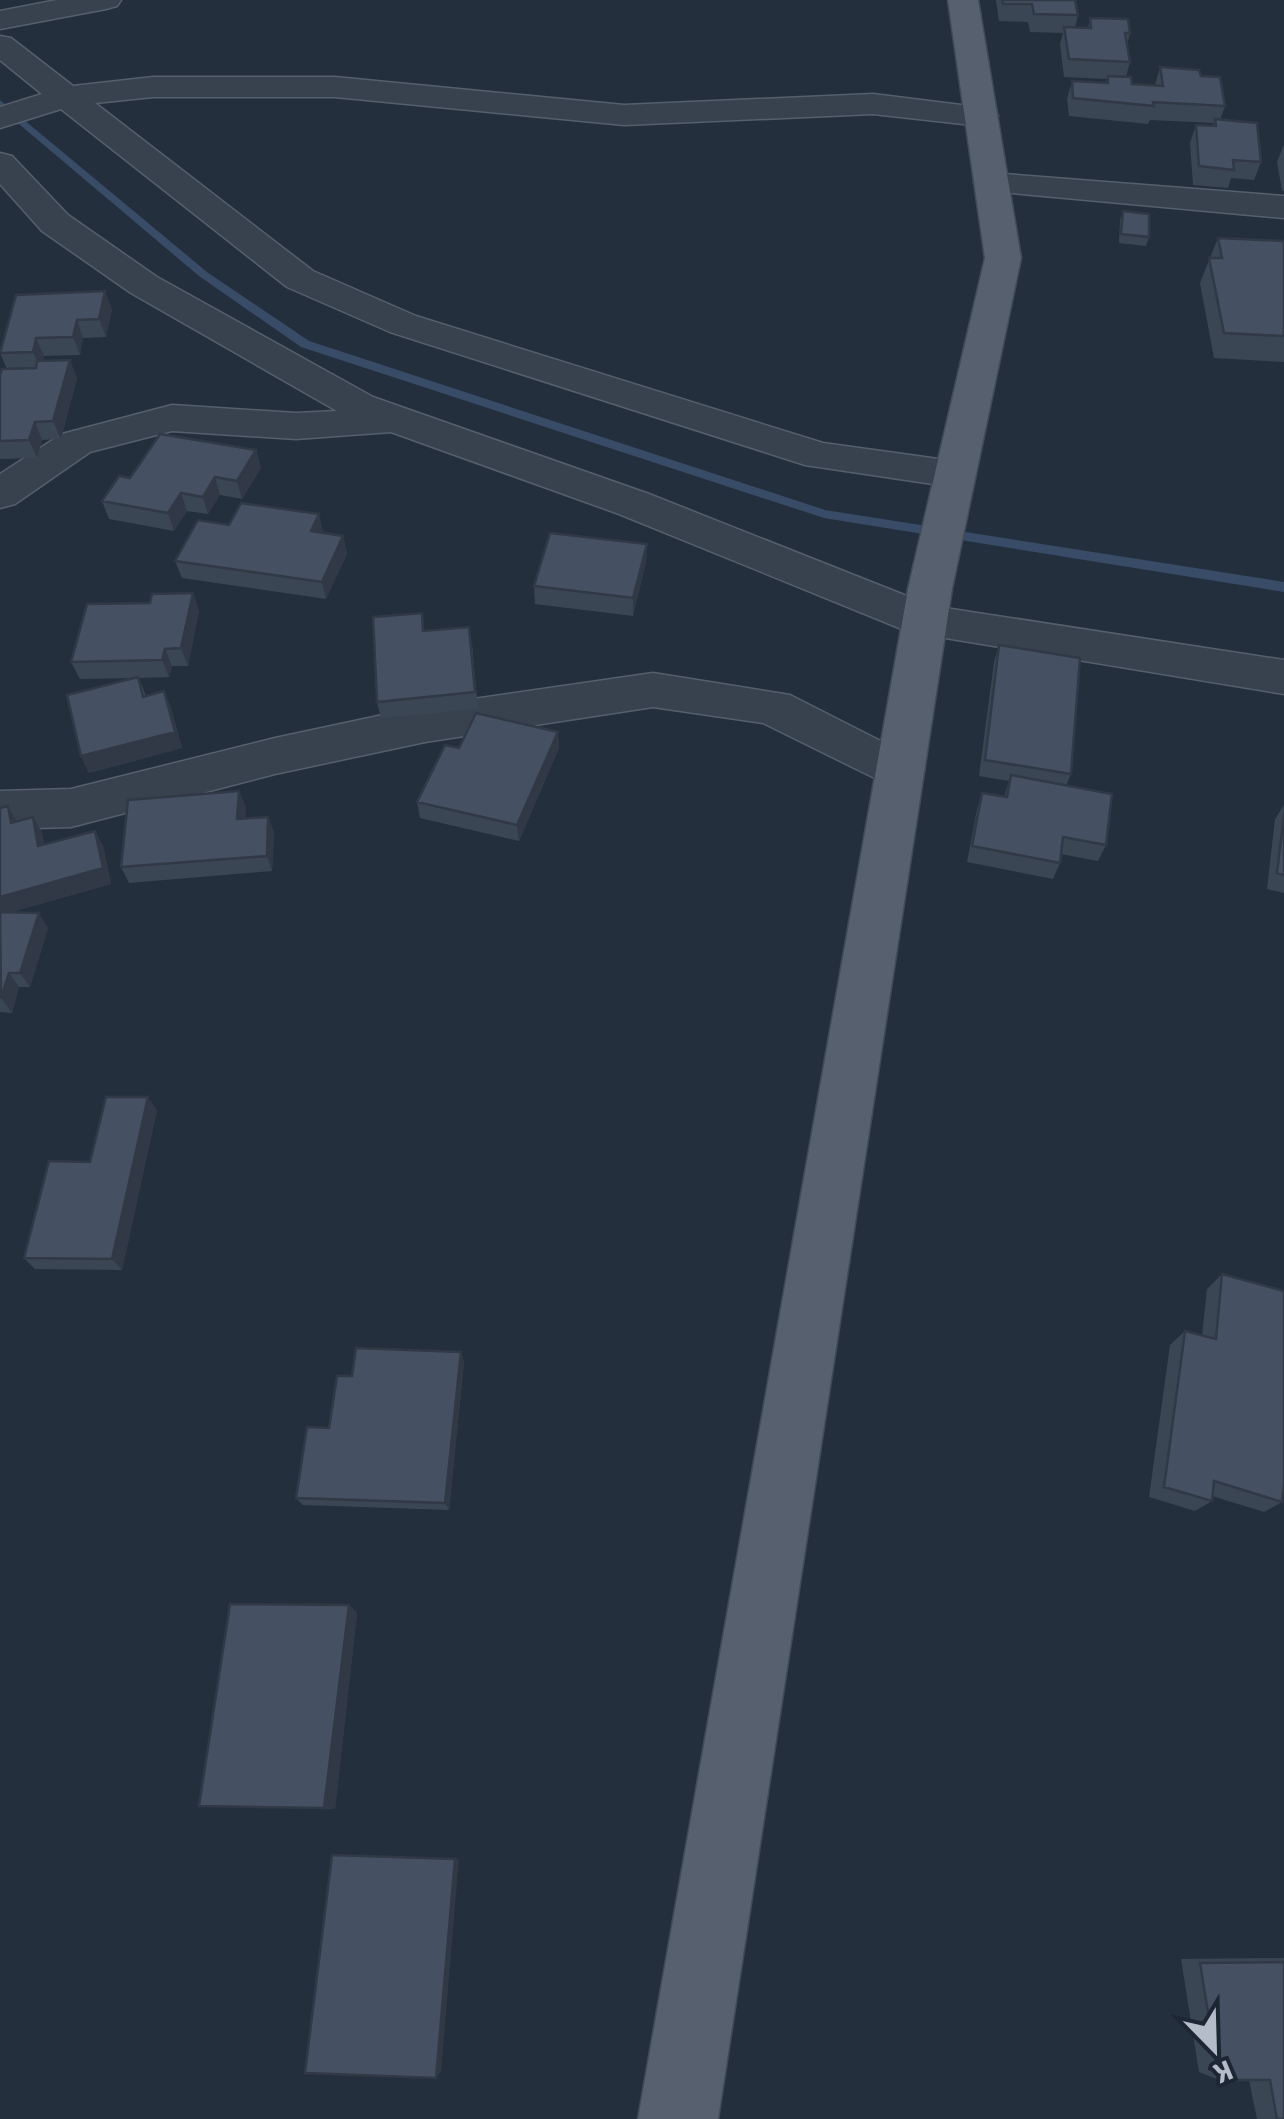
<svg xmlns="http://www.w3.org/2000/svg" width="1284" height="2119" viewBox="0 0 1284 2119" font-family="Signika,sans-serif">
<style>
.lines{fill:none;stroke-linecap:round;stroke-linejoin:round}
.stream{fill:#394c67;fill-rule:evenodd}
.minor-casing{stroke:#565f6c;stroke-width:3}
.major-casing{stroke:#414a57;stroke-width:3}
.minor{fill:#38414e;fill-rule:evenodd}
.major{fill:#56606e;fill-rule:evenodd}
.wall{fill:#3b4654}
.shaded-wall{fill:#303945}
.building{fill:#455162;stroke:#303945;stroke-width:2.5}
</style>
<rect width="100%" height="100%" fill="#242f3e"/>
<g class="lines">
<path class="stream" d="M0,100L207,272L309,341L825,510L1284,582V592L824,518L301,347L199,276L0,108Z"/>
<g class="minor-casing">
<path id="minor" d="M57,0H121L117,6L106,9L0,29V11Z
M0,36L11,38L73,86L153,77H335L624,105L873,94L993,109L998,116L993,123L981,126L873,114L624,125L335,97H153L95,103L313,271L416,316L823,443L953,461L968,464L974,474L968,484L953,487L805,465L390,332L287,287L61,109L0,128V107L42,94L0,60Z
M0,153L12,156L68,215L157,277L373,397L649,494L932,606L1284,660V694L909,632L619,514L391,432L296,439L172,431L90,452L15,504L0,508V474L62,434L172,405L296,413L337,411L131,293L42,231L0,184Z
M991,173L1284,196V218L979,190L974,183L979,176Z
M653,673L790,695L916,759L923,772L916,785L899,790L763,723L653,707L425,742L275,774L71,827L0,829V791L71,789L275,738L425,706Z"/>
</g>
<g class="major-casing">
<path id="major" d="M948,0H978L1021,258L952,589L718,2119H638L908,589L985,258Z"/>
</g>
<use href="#minor" class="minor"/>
<use href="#major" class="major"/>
</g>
<path class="wall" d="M996,0H1075L1078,15L1075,27L1088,28L1090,18L1130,33L1127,44L1130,62L1126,77L1132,84L1155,85L1160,67L1201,76L1225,106L1220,120L1261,162L1254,180L1231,178L1228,188L1193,185L1190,143L1196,125L1213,126L1214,123L1150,120L1148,124L1069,116L1067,99L1072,81L1106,83L1107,79L1064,77L1060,44L1063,33L1030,32L1028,22L999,21Z
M1284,144V191H1282L1277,162Z
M1123,211L1149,237L1146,246L1119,243L1120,220Z
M1218,238L1284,241V362L1214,358L1200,283Z
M16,295L112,309L106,337L83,338L80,355L44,356L43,361L77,378L61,439L42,440L37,458L0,459V375L7,369L0,353Z
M256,450L261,468L242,499L220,495L208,514L187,511L174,531L109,519L102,501L130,478Z
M319,514L323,533L343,536L347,554L326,599L182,578L175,561Z
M647,544L646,562L633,616L535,604L534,586Z
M193,593L199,611L188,666H172L169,677L139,678L146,696L164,691L171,708L182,748L89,773L81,756L137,678L80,679L71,662L150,603Z
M425,631L472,644L478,709L381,718L377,702Z
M999,645L1071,774L1066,786L1106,845L1098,861L1061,854L1060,863L1053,879L967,862L977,809L982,793L1004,797L1009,781L979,776L994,662Z
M558,732L559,748L519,841L420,818L417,802L459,748Z
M1284,805L1283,821L1284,814V893L1267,889L1275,819Z
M8,806L17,822L33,817L42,833L44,844L95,831L103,846L111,884L11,912L48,928L30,987H19L12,1013L0,1012V808Z
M246,807L245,818L268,817L274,833L272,871L129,883L121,867Z
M157,1110L122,1270L35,1269L24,1258L90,1162Z
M1222,1274L1282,1502L1264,1512L1212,1496V1501L1195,1511L1149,1497L1170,1345L1185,1331L1202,1336L1207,1289Z
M461,1352L464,1362L449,1510L303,1505L296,1498L329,1428Z
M349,1605L357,1613L335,1809L199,1806Z
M1284,1958V2119H1257L1249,2080H1219L1199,2072L1181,1959Z"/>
<path class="shaded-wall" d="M105,291L112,309L106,337L99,319Z
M77,320L83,338L80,355L73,337Z
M36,338L44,356L41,370L33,352Z
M70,360L77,378L61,439L53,421Z
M35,422L42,440L37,458L29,440Z
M256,450L261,468L242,499L237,481Z
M215,477L220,495L208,514L203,497Z
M181,493L187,511L174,531L168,513Z
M319,514L323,531L315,549L311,531Z
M343,536L347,554L326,599L322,582Z
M647,544L646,562L633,616V598Z
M193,593L199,611L188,666L181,648Z
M165,649L172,666L169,677L162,660Z
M164,691L171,708L182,748L89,773L81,756Z
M558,732L559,748L519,841L517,825Z
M239,791L246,807L244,835L237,819Z
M8,806L17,822L11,823Z
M33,817L42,833L47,862L38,846Z
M268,817L274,833L272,871L267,856Z
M95,831L103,846L111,884L0,915V897Z
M39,913L48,928L30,987L20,973Z
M9,973L19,987L12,1013L1,998Z
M148,1097L157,1110L122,1270L112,1259Z
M461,1352L464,1362L449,1510L445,1503Z
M349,1605L357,1613L335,1809L324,1808Z
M455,1859H459L441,2072L436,2078Z"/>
<path class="building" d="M1002,0H1075L1078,15L1034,14L1032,4H1003Z
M1090,18L1128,19L1130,33H1125L1130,62L1069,59L1064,27L1091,28Z
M1160,67L1199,70L1201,76L1220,77L1225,106L1153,102L1154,106L1073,98L1072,81L1108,83V76L1131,77L1132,84L1163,86Z
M1215,119L1257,123L1261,162L1233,160L1234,170L1199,166L1196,125L1216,126Z
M1123,211L1149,214V237L1121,234Z
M1218,238L1284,241V336L1224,333L1209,258H1222Z
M105,291L99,319L77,320L73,337L36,338L33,352L0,353L16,295Z
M70,360L53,421L35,422L29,440L0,441V375L2,369L36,368L37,361Z
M160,434L256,450L237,481L215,477L203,497L181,493L168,513L102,501L119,476L130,478Z
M241,503L319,514L311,531L343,536L322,582L175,561L198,520L229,525Z
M550,533L647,544L633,598L534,586Z
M193,593L181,648L165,649L162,660L71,662L87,604L150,603L152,594Z
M422,613L423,631L469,627L475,692L377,702L373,617Z
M999,645L1080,658L1071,774L985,760Z
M138,677L143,697L164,691L175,732L81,756L67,695Z
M476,713L558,732L517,825L417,802L445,745L459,748Z
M1011,775L1112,794L1106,845L1063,837L1060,863L972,846L982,793L1007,797Z
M239,791L237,819L268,817L267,856L121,867L128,800Z
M8,806L11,823L33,817L38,846L95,831L103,868L0,897V808Z
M1284,814V875L1277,873Z
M0,912L39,913L20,973H9L1,998Z
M106,1097H148L112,1259L24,1258L49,1161L90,1162Z
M1222,1274L1284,1291V1484L1282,1502L1214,1481L1212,1501L1164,1487L1185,1331L1216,1339Z
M356,1348L461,1352L445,1503L296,1498L307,1427L329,1428L337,1376H352Z
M230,1604L349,1605L324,1808L199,1806Z
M332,1855L455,1859L436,2078L305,2073Z
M1284,1962V2119H1277L1270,2080H1219L1200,1963Z"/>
<g transform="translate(1214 2049) rotate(157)" stroke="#1d2633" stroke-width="8" paint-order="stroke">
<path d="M0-8L18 38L0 25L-18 38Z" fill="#b4bcc9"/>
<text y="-15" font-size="28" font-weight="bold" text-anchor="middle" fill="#b4bcc9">K</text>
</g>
</svg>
